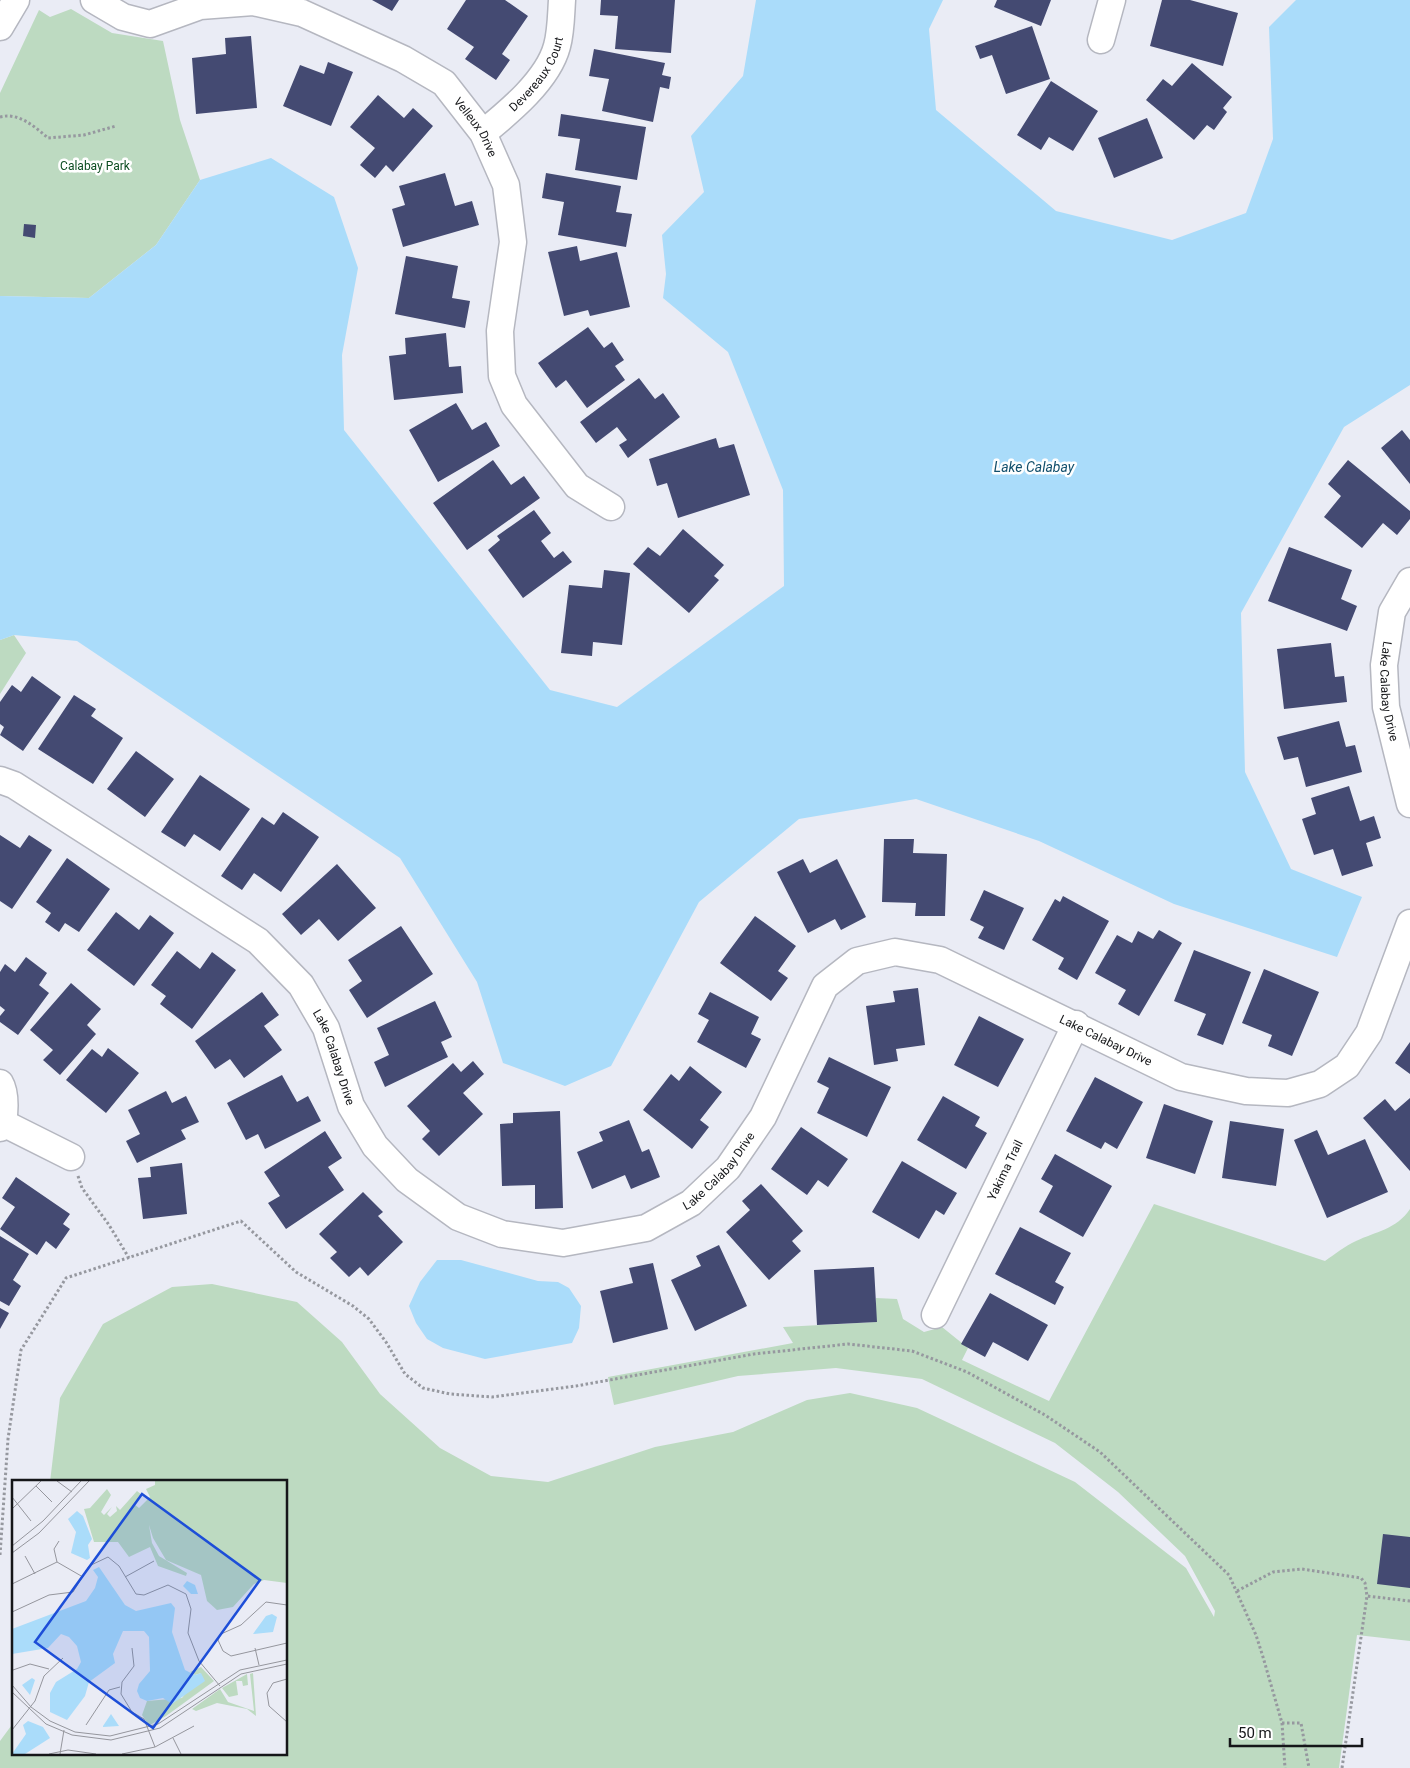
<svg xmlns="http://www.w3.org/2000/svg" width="1410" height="1768" viewBox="0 0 1410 1768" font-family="Roboto,sans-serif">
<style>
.green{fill:#bddac1}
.water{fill:#aadcfa}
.building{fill:#444a72}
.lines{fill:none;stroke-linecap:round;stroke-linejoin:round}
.minor-casing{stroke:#b5b7c0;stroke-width:29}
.path{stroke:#96989f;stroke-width:3;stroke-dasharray:2.5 2.5;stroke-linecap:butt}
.minor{stroke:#fff;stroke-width:26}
.labels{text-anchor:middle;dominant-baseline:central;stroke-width:5;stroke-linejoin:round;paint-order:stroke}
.street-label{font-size:12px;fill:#151619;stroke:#fff}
.park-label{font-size:12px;fill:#0c4d21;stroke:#fff}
.water-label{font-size:14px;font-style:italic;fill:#114f6c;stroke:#fff}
.inset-road{fill:none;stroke:#95969d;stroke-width:1}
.view{fill:#1d4ed8;fill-opacity:0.15;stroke:#1d4ed8;stroke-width:2.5}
.inset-edge{fill:none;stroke:#151619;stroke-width:2.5}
</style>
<rect width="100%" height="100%" fill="#eaecf5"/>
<path class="green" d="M71,9L112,33L163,41L180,120L200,180L156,245L89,298L0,296V93L39,10L50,17Z
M14,635L26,653L0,694V640Z
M1154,1204L1325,1261C1335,1254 1345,1246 1356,1241C1375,1232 1397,1229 1410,1209V1641L1357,1635L1339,1768H0V1741L14,1722V1754H286V1482H50L60,1398L103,1324L172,1287L212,1284L297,1302L342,1342L380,1394L440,1448L491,1476L548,1482L655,1447L733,1432L807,1400L850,1393L917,1408L1075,1482L1186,1568L1214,1617L1215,1611L1185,1556L1118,1492L1055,1443L922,1379L836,1368L738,1376L614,1405L608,1377L793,1343L783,1327L876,1322V1298L897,1299L903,1319L924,1332L942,1327L968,1348L962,1360L1049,1401Z"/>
<path class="water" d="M756,0H943L929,29L936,110L1056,211L1172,240L1246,213L1273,139L1269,27L1296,0H1410V385L1344,427L1241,613L1245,772L1291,869L1362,897L1337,957L1174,904L1039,841L916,799L799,819L699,902L611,1066L565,1086L503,1063L477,982L400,858L77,641L14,635L0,640V296L89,298L156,245L200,180L271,158L334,197L358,268L342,355L344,430L550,690L617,707L784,586L783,490L728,352L663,298L666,274L662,235L704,192L691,136L743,76Z
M437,1260H461L538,1281L558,1282L569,1288L581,1306L579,1328L572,1343L485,1359L443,1348L427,1339L416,1323L409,1306L420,1282Z"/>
<path class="building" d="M372,0H399L392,11Z
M466,0H505L528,16L502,54L510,60L496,80L465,59L474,47L447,29Z
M601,0H675L671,53L615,49L618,16L600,15Z
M997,0H1051L1041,26L994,7Z
M1162,0H1190L1238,13L1223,66L1150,46Z
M1032,26L1050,79L1006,94L992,55L980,59L975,46Z
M251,36L257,108L196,114L192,58L226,54L225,38Z
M594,49L665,63L662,75L671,77L669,89L660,87L653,122L602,111L609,79L589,76Z
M328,62L353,72L331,126L283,106L300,65L324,74Z
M1192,63L1232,97L1223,108L1227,112L1214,130L1207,125L1194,140L1146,100L1163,79L1172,86Z
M1051,81L1098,111L1073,151L1049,137L1041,150L1017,135Z
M378,95L404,118L413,108L433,126L393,172L386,165L375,178L360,165L375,148L350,127Z
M561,114L646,127L637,180L575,170L580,139L558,136Z
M1147,118L1163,158L1114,178L1098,138Z
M445,173L455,206L472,201L479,225L403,247L392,209L405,205L399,186Z
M546,173L621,186L616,212L632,214L626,247L558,235L564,202L542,198Z
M24,224L36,225L35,238L23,236Z
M577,246L580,261L617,252L630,307L590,316L588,310L564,316L548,252Z
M406,256L458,266L452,298L470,301L465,328L395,314Z
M588,327L604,348L612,342L624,360L615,366L625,380L587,408L566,380L556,388L538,363Z
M446,333L449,367L461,366L463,393L394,400L389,356L406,354L405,338Z
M639,378L655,399L663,393L680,417L628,458L619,445L627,440L617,427L596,443L580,422Z
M456,403L472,430L486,422L500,446L438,482L409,430Z
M1402,430L1410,440V484L1381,448Z
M716,438L719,448L734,444L750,495L678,518L667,483L657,486L649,459Z
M493,460L511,485L524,476L540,498L467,550L433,503Z
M1348,460L1410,511V519L1397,535L1383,523L1362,548L1324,517L1341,496L1328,484Z
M534,510L551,533L541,541L554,558L563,551L572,562L523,598L488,550L500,540L497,536Z
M683,529L724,565L714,576L719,580L689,613L633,564L648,547L660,556Z
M1289,547L1352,570L1341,599L1357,606L1347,631L1268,601Z
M604,570L630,573L622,645L593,642L592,656L561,653L569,585L602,588Z
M1331,643L1335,677L1344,676L1347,702L1284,709L1277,649Z
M32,676L61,697L23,751L0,735L4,727L0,724V702L12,685L21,692Z
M74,695L96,709L91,716L123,738L93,784L38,749Z
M1339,721L1346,747L1355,745L1362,772L1306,787L1298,757L1284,760L1277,737Z
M136,751L174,779L145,817L107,789Z
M200,775L250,809L220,851L194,834L185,847L161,832Z
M1349,786L1360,821L1374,816L1381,838L1366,843L1373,866L1342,876L1333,849L1314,855L1302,819L1316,814L1311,798Z
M283,812L319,837L281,892L254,873L242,890L221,876L262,817L274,825Z
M0,835L20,848L29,835L52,850L12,909L0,901Z
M884,839H914L913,853L947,854L945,916H915L916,903L882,902Z
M67,858L110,889L79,932L65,923L59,932L45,922L51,913L36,902Z
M803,859L810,873L837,859L866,917L841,930L835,919L808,933L777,872Z
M337,864L376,908L338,941L319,919L301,935L282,914Z
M984,890L1024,908L1004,950L978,938L984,927L970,920Z
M1063,896L1109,921L1077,980L1058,969L1064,958L1032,940L1055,899L1060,902Z
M116,912L139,930L150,915L174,933L134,986L87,950Z
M755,916L796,946L778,971L788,978L771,1001L720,963Z
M401,926L433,974L367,1018L349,990L362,981L348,960Z
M1159,930L1182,943L1139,1016L1118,1004L1126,990L1095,973L1117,935L1132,943L1138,931L1153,939Z
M1194,950L1251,972L1223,1045L1197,1035L1206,1014L1174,1001Z
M177,951L200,969L212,952L236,970L192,1029L160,1004L166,996L151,985Z
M26,957L47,973L39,985L49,993L18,1035L0,1022V1016L5,1010L0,1006V972L5,964L15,972Z
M1264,969L1319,992L1292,1056L1268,1046L1272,1035L1242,1023Z
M71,983L101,1009L87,1025L96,1034L60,1075L43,1060L53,1050L30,1030Z
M918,988L925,1045L896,1049L898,1061L874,1065L866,1006L895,1002L893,991Z
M262,992L279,1015L264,1026L282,1050L244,1078L230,1059L215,1069L195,1041Z
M710,992L759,1017L751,1034L761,1039L746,1068L697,1042L709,1020L698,1014Z
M435,1001L452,1037L441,1042L448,1057L385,1087L374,1062L389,1055L377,1028Z
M979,1016L1024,1039L998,1087L954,1065Z
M1410,1042V1074L1395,1063Z
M108,1048L139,1073L106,1113L66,1080L92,1049L102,1057Z
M829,1057L891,1087L867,1137L817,1113L829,1088L817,1082Z
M473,1061L484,1074L463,1093L483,1114L439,1156L422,1139L430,1131L407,1106L453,1063L461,1072Z
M690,1066L722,1092L700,1120L709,1127L692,1149L643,1110L671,1074L679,1081Z
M282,1075L297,1102L308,1096L321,1121L265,1149L258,1134L246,1140L227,1103Z
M1095,1077L1143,1102L1117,1149L1105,1142L1101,1149L1066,1131Z
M166,1091L172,1103L186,1096L199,1122L181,1130L186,1139L137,1163L126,1141L140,1134L128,1110Z
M943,1096L980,1117L975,1126L987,1133L966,1169L917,1140Z
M1410,1098V1171L1363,1118L1385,1099L1395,1111Z
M1164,1104L1213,1121L1195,1174L1146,1158Z
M560,1111L563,1208L535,1209V1185L502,1186L500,1124L513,1123V1113Z
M629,1120L642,1152L649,1149L660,1177L631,1189L625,1175L592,1189L577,1152L603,1141L599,1132Z
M1230,1121L1284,1129L1276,1186L1222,1178Z
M801,1127L848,1159L828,1187L818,1180L807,1195L771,1169Z
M1317,1130L1328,1155L1365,1139L1388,1192L1327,1218L1294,1140Z
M325,1131L342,1158L328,1167L344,1190L286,1229L268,1203L280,1196L264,1172Z
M1055,1154L1112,1186L1083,1237L1039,1212L1053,1186L1041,1179Z
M902,1161L957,1193L944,1215L936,1210L919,1239L872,1212Z
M182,1163L187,1214L143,1219L138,1178L151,1177L150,1167Z
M16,1177L70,1214L63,1224L70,1229L56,1249L46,1241L37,1255L0,1229L15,1207L2,1198Z
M761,1184L803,1231L792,1241L801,1251L769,1280L726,1232L750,1210L742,1201Z
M363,1192L383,1212L378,1216L403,1242L368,1276L360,1267L349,1277L330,1258L337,1252L319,1234Z
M1020,1227L1071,1253L1055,1282L1064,1287L1055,1305L995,1274Z
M0,1236L29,1254L13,1280L21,1286L9,1306L0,1301Z
M719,1245L747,1306L695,1331L671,1280L701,1266L696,1256Z
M653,1263L668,1329L613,1343L600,1291L633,1283L629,1268Z
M874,1267L877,1322L817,1325L814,1270Z
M990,1293L1048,1325L1028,1361L993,1342L985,1357L961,1344Z
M0,1308L9,1313L0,1329Z
M1383,1534L1410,1537V1588L1377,1584Z"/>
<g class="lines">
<g class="minor-casing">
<g id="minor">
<path id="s1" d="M94,0L123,17L150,24L200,6L253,2L302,13L403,59L444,83L483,133L506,185L513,242L500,331L502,376L514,405L577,486L611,507"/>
<path d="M0,27L16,0"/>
<path d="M1101,40L1112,0"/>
<path id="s2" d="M483,133C509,112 548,80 557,46C561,32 561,15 562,0"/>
<path id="s3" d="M1410,581L1392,612L1384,665L1386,707L1410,804"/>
<path id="s4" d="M0,780L14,785L258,941L301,985L326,1028L351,1106L375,1146L407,1180L458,1217L502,1234L563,1243L646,1228L691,1203L728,1168L763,1117L825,986L857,961L895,952L940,960L1181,1077L1246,1091L1288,1093L1320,1084L1347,1066L1369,1033L1410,923"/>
<path d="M0,1083C6,1093 6,1118 0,1128"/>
<path d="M3,1123L71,1157"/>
<path id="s5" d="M935,1315L1076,1024"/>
</g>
</g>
<path class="path" d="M0,117C19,112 35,127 48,138L84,135L116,126
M78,1176L82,1188L109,1225L129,1258
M0,1555L8,1439L21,1350L66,1278L241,1221L296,1272L353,1306L369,1319L386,1342L405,1374L423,1388L450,1394L492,1397L576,1386L754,1354L848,1344L912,1351L967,1372L1045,1415L1100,1452L1229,1575L1256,1635L1263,1657L1282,1723L1285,1768
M1237,1591L1273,1572L1302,1569L1361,1578L1365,1583L1367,1596L1410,1601
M1282,1723H1301L1309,1768
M1342,1768L1367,1596"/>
<use href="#minor" class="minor"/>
</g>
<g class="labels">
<g class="street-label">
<text stroke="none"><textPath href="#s2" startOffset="81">Devereaux Court</textPath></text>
<text stroke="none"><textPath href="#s1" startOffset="431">Velleux Drive</textPath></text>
<text stroke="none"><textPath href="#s3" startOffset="116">Lake Calabay Drive</textPath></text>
<text stroke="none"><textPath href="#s4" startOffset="1466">Lake Calabay Drive</textPath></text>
<text stroke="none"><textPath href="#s4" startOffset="446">Lake Calabay Drive</textPath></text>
<text stroke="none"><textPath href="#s4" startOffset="941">Lake Calabay Drive</textPath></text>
<text stroke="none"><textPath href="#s5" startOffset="161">Yakima Trail</textPath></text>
</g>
<g class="park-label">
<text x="95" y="166">Calabay Park</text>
</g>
<g class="water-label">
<text x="1034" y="467">Lake Calabay</text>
</g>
</g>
<g transform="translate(12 1480)">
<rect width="275" height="275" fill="#eaecf5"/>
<path d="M143,1H275V103L252,100L242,104L221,127L205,130L195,121L189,95L154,80L141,58L137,45L140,63L147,76L175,93L174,96L146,86L138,67L117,77L106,62H82L72,29L78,28L95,9L99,15L89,32L92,35L100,27L95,34L98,37L105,31L104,26L108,30L125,11L130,15L122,24L127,28L138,17L134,9L143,5ZM189,187L202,201L198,204L154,236L138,245L135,243L130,235L135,221L170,218L189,193L183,195L178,192ZM241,193L244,236L235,229L205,223L184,231L180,229L208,209L216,222L242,231L238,194ZM235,194L236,205L231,206L230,201H224L226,215L217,217L210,208Z" fill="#bddac1"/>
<path d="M65,31L71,36L80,59L76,65L78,78L75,80L59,73L64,52L56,39ZM87,87L113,125L124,131L159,123L163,128L160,152L173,190L183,195L189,193L193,201L160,224L151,218L135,221L128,218L125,211L127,204L138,191L137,157L132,151H111L101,174L103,183L77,202L73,216L55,240L38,232V213L44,202L65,189L69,182L65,166L57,157L49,154L36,168L0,174V149L74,121L83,108L86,97L81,90ZM175,101L183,105L186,114H179L171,106ZM260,134L265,137L261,152L241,154L254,136ZM20,198L23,200L18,215L10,205ZM99,234L107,246L91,247V246ZM16,241L31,247L38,258L13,274H0L14,254L11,245Z" fill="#aadcfa"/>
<path class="inset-road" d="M45,1L60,12M24,6L40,22M0,17L19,41M0,29L29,1M47,61L42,69L45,82L71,97M0,66L31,41L69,1M0,73L27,53L77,1M13,76L23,94M113,97L142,81M0,104L45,82M275,125L254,122L229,145L209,154L206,160L211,171L219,176L275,163M0,132L37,115L61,112L77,86L96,77L107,86L124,114L132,115L156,105L174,114L179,129L176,153L187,181L208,206M120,168L122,186L110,202L109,214L120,232L132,239L143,267M243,168L247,185M1,190L18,184L37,189M275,199L261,203L255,213L257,226L275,242M0,205L19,227L38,241L63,252L98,256L146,244L228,190L275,180M0,212L34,244L60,255L99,260L148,248L229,194L275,184M74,245L97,210L108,207M0,250L23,221L32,196L51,178M161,258L169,274M37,274L56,270L84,274M48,274L52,250M110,274L143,267L182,246"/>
<path class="view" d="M130,14L248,100L141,248L23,162Z"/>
<rect width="275" height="275" class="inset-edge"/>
</g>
<path d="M1230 1738v8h132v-8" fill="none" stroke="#151619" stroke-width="2.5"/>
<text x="1238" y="1738" font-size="15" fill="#151619" stroke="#ffffff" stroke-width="4" paint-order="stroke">50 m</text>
</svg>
